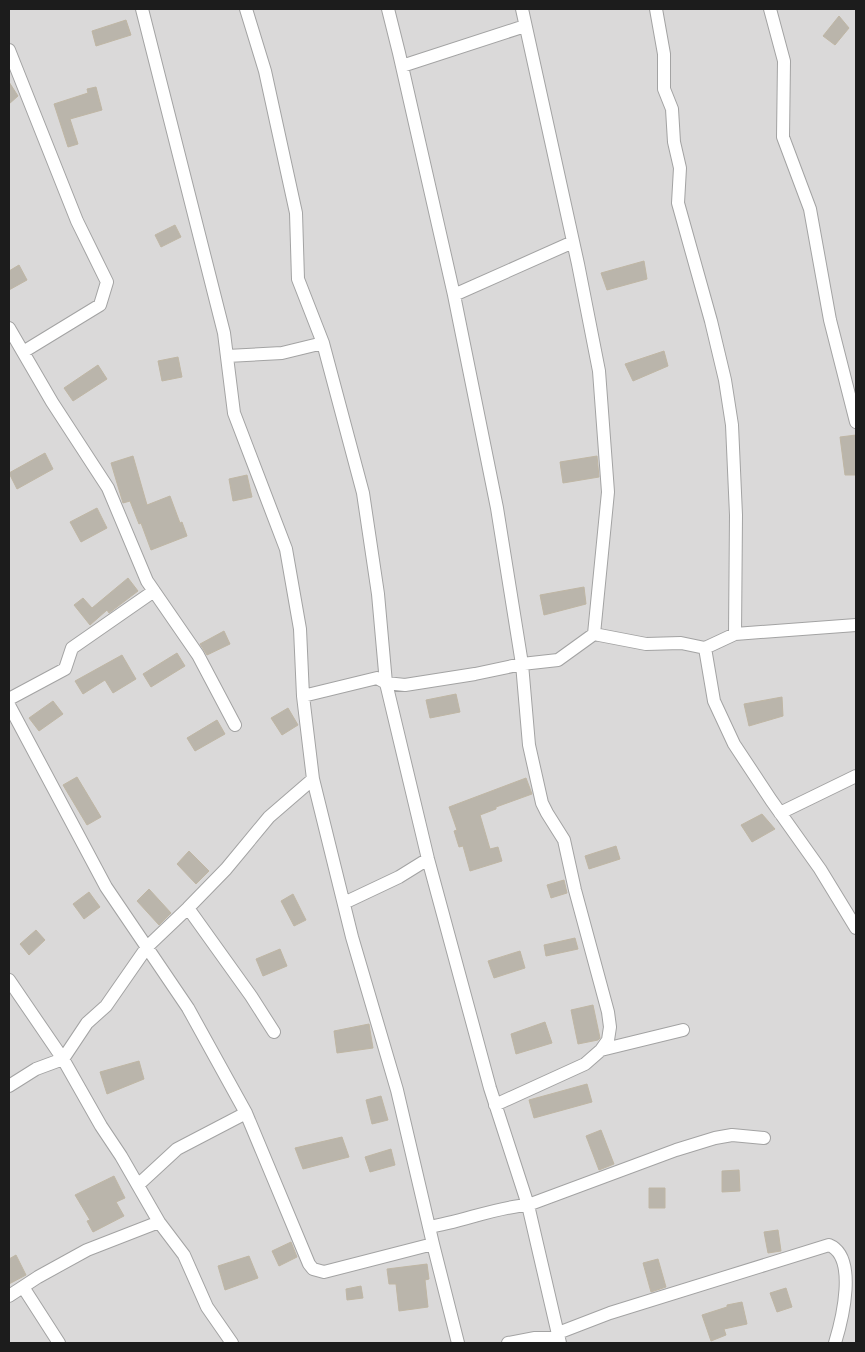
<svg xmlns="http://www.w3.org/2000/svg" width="865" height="1352" viewBox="0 0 865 1352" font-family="Overpass,sans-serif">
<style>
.residential{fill:#dad9d9}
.building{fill:#bab5ab;stroke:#bfb6a4}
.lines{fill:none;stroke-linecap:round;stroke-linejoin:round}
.street-casing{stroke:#a3a3a3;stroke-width:14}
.street{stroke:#fff;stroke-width:12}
</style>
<rect width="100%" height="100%" fill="#eeece1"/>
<path class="residential" d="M9,9H856V1343H9Z"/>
<path class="building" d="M839,16L849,28L835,45L823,36Z
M126,20L131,35L96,46L92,31Z
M9,82L18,96L9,104Z
M96,87L102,110L70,119L78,144L68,147L54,104L88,93L87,89Z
M175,225L181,237L161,247L155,235Z
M644,261L647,279L607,290L601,273Z
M19,265L27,280L9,290V271Z
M664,351L668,366L633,381L625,364Z
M178,357L182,377L162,381L158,361Z
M98,365L107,379L73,401L64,388Z
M856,435V475H845L840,437Z
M45,453L53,469L17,489L9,473Z
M133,456L147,505L170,496L180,523L182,522L187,536L151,550L141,523L139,524L130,501L123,503L111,463Z
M597,456L599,477L563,483L560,462Z
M247,475L252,497L233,501L229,479Z
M97,508L107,528L81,542L70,522Z
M128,578L138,591L109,613L107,610L90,625L74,605L83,598L92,608Z
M584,587L586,604L544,615L540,595Z
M224,631L230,644L207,655L200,644Z
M177,653L185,666L151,687L143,674Z
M122,655L136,679L113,693L105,680L83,694L75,681Z
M456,694L460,712L430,718L426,700Z
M782,697L783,716L749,726L744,704Z
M53,701L63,714L39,731L29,718Z
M288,708L298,725L282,735L271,718Z
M217,720L225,734L195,751L187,738Z
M77,777L101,817L87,825L63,785Z
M526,778L532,794L496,807V809L480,815L490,849L498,847L502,861L470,871L463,846L459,847L454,831L457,830L449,807Z
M762,814L775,829L752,842L741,825Z
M616,846L620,859L589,869L585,856Z
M189,851L209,871L196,884L177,864Z
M564,880L567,893L551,898L547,885Z
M149,889L171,913L159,925L137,901Z
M89,892L100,907L84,919L73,904Z
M293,894L306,920L294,926L281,901Z
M36,930L45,940L29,955L20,944Z
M575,938L578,949L546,956L544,945Z
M280,949L287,966L263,976L256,959Z
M520,951L525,968L494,978L488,961Z
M593,1005L600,1038L598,1040L578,1044L571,1010Z
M545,1022L552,1043L516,1054L511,1034Z
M369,1024L373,1048L337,1053L334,1031Z
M139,1061L144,1079L107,1094L100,1072Z
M587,1084L592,1102L534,1118L529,1100Z
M381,1096L388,1120L372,1124L366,1100Z
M601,1130L614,1164L599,1170L586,1136Z
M342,1137L349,1157L303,1169L295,1148Z
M391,1149L395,1165L370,1172L365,1157Z
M739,1170L740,1191L722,1192V1171Z
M114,1176L125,1198L116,1202L124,1216L93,1232L87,1221L90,1220L75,1195Z
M649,1188H665V1208H649Z
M778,1230L781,1251L768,1253L764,1232Z
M291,1242L297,1257L279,1266L272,1251Z
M16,1255L26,1275L9,1284V1259Z
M249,1256L258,1278L225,1290L218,1266Z
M658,1259L666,1287L651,1292L643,1263Z
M427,1264L429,1279L425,1280L428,1307L399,1311L396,1284H389L387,1269Z
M361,1286L363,1298L347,1300L346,1289Z
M786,1288L792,1307L777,1312L770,1293Z
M742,1302L747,1324L724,1329L726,1335L711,1341L702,1315L727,1307V1305Z"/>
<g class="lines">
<g class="street-casing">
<path id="street" d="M142,9L224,333L234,413L286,549L300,629L303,696L313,779L352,937L397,1090L433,1244L458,1343
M246,9L265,71L296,213L298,279L323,343L363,493L378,594L386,683L428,859L490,1088L528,1205L560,1343
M388,9L399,53L454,295L497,508L522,664L529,745L542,803L547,813L564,840L575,890L608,1012L610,1027L608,1040L601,1050L585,1064L495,1105
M522,9L578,264L599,371L608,492L594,634
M656,9L664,54V89L672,109L674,142L680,168L678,203L711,321L725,380L732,425L736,515L735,634
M770,9L784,61L783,137L810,209L830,320L856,422
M9,50L77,221L107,282L100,305L23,352
M402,66L525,26
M454,295L573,242
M9,328L52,402L108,488L147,581L198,655L235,725
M227,356L282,353L323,343
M705,648L714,701L734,744L771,800L820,869L856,928
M303,696L377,678L386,683L405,685L475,674L522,664L558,660L594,634L646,644L681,643L705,648L735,634L856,625
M9,699L65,669L72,648L154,591
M9,705L106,887L188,1008L246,1113L309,1264L313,1269L324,1272L433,1244
M780,813L856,776
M344,903L399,877L428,859
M188,908L251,996L274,1032
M9,980L63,1059L101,1126L121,1156L159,1222L184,1255L207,1307L232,1343
M601,1050L683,1030
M9,1086L36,1069L63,1059L87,1023L106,1006L147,947L188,908L226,869L269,817L313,779
M138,1185L177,1149L246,1113
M429,1227C462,1222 496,1207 528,1205L676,1150L715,1138L732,1135L764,1138
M23,1287L59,1343
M9,1296L38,1277L87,1250L159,1222
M558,1333L610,1313L829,1245C858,1257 842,1320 835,1343
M508,1343L535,1338H559"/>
</g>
<use href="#street" class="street"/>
</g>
<rect width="865" height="1352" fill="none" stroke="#1c1c1c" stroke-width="20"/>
</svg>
